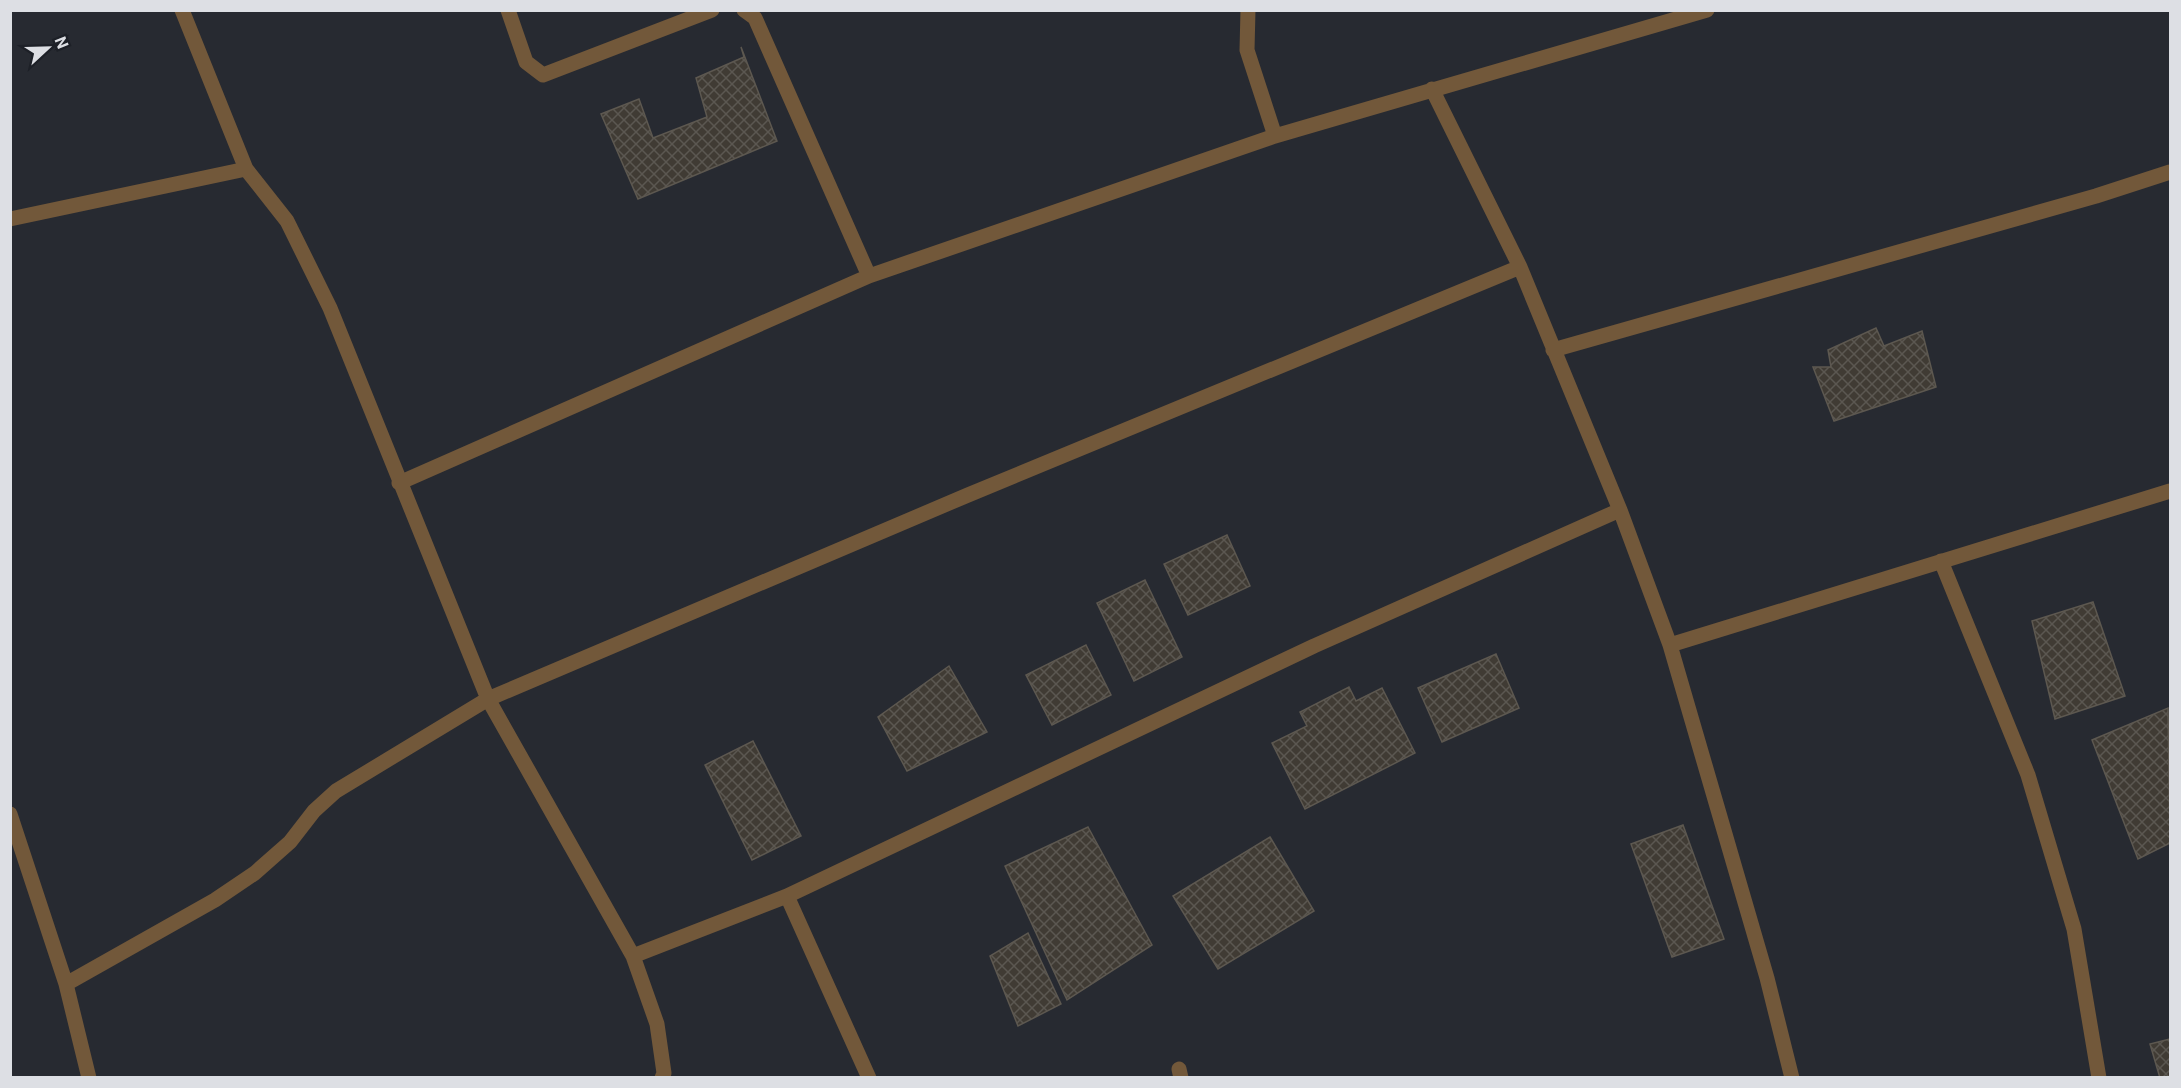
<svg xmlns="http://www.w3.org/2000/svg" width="2181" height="1088" viewBox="0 0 2181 1088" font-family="Roboto,sans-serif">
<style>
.building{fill:url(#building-cross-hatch);stroke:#5d5850;stroke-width:1.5}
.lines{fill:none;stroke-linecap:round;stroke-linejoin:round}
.minor{stroke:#72583a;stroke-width:15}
</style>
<defs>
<pattern id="building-cross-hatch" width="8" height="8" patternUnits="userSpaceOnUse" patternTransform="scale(1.5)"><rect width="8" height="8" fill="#403b34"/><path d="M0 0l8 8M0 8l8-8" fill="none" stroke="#5b5751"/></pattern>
</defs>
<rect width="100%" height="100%" fill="#272a31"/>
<path class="building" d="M741,47L777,141L638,199L601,114L639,99L653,138L707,117L696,78L744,57Z
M1876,328L1884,346L1922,331L1936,387L1834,421L1813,367H1831L1828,350Z
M1227,535L1250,586L1188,615L1164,564Z
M1145,580L1182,657L1134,681L1097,603Z
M2093,602L2125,696L2055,719L2032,621Z
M1086,645L1111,695L1052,725L1026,675Z
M1496,654L1519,708L1442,742L1418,688Z
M949,666L987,732L907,771L878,717Z
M1349,687L1356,701L1382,688L1415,753L1305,809L1272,743L1307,726L1300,712Z
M2168,708L2170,843L2138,859L2092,740Z
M753,741L801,836L752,860L705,765Z
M1683,825L1724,939L1672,957L1631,844Z
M1088,827L1152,945L1067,1000L1005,866Z
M1270,837L1314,911L1218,969L1173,896Z
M1028,933L1061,1004L1018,1026L990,956Z
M2170,1039V1078H2160L2150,1044Z"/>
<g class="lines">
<path class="minor" d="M182,10L246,169L287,221L330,308L488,699L633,956L657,1024L664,1073L662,1078
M508,10L526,62L543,75L712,10
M744,10L755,18L869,276
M1248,10L1247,50L1275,136
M1432,89L1520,267L1620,510L1670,645L1767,978L1792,1078
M10,219L246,169
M1553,350L2096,196L2170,172
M399,483L869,276L1275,136L1707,10
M1941,561L2028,775L2074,929L2099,1078
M1670,645L2170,491
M10,814L66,984L89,1078
M787,896L869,1078
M633,956L787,896L1314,646L1620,510
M66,984L215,900L255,873L290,842L314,811L336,791L488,699L968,495L1520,267
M1179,1069L1181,1078"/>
</g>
<rect width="2181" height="1088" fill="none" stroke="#dddfe4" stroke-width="24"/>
<g transform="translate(48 48) rotate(68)" stroke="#1d2027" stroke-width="4.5" paint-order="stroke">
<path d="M0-4.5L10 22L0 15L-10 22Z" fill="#dddfe4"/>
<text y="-9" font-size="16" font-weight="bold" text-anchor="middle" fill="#dddfe4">N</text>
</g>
</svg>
